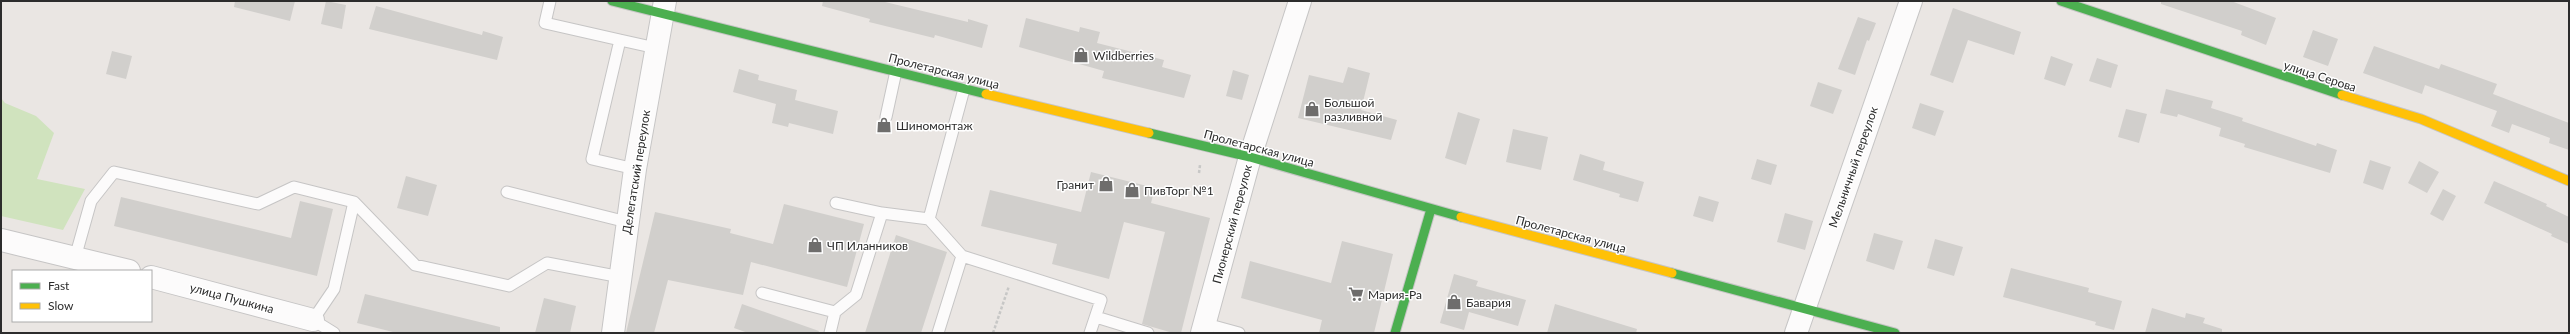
<svg xmlns="http://www.w3.org/2000/svg" width="2570" height="334" viewBox="0 0 2570 334" font-family="Lato,sans-serif">
<style>
.green{fill:#d0e3be}
.building{fill:#d1cfcc}
.lines{fill:none;stroke-linecap:round;stroke-linejoin:round}
.lane-casing{stroke:#c6c5c5;stroke-width:13}
.street-casing{stroke:#c6c5c5;stroke-width:24}
.fast-casing{stroke:#c6c5c5;stroke-width:11}
.slow-casing{stroke:#c6c5c5;stroke-width:11}
.path{stroke:#c7c7c6;stroke-width:2.5;stroke-dasharray:3 2;stroke-linecap:butt}
.lane{stroke:#fcfbfb;stroke-width:11}
.street{stroke:#fcfbfb;stroke-width:22}
.fast{stroke:#4caf50;stroke-width:9}
.slow{stroke:#ffc107;stroke-width:9}
.labels{text-anchor:middle;dominant-baseline:central;stroke-width:3;stroke-linejoin:round;paint-order:stroke}
.poi-label{font-size:12px;fill:#2c2c2c;stroke:#fff;text-anchor:start}
.street-label{font-size:12px;fill:#2c2c2c;stroke:#fff}
</style>
<rect width="100%" height="100%" fill="#eae6e3"/>
<path class="green" d="M1,98L5,103L36,116L54,133L37,179L85,189L63,230L1,216Z"/>
<path class="building" d="M235,1H295L290,21L234,7Z
M326,1L346,5L342,29L321,24Z
M823,1H881L968,22V19L988,25L982,48L935,35L934,38L869,22L870,19L822,6Z
M2161,1H2231L2276,18L2266,45L2241,35L2242,31L2161,4Z
M376,6L482,35L483,31L503,37L497,60L369,29Z
M1953,8L2021,32L2014,55L1968,40L1953,83L1930,75Z
M1858,17L1876,23L1869,41L1867,40L1855,75L1838,69Z
M1026,18L1079,32L1080,27L1100,32L1097,43L1164,60L1162,67L1191,75L1184,98L1102,78L1104,71L1019,47Z
M2313,30L2338,39L2328,66L2303,57Z
M2374,46L2439,69L2441,64L2497,84L2493,94L2569,123V150L2549,143L2550,138L2512,124L2509,133L2491,126L2497,111L2425,85L2422,94L2363,73Z
M112,51L132,56L126,79L106,74Z
M2051,56L2073,64L2065,86L2044,79Z
M2097,58L2118,65L2111,88L2089,81Z
M1348,67L1370,73L1361,110L1397,120L1391,140L1298,118L1309,75L1343,83Z
M739,69L759,75L758,80L797,90L795,100L838,111L833,134L789,123L788,127L772,123L776,104L733,92Z
M1233,70L1249,75L1242,100L1226,96Z
M1818,82L1842,90L1833,114L1810,106Z
M2166,89L2213,101L2211,108L2243,118L2242,121L2316,146L2317,143L2337,150L2330,173L2244,147L2245,144L2219,136L2221,128L2178,114L2177,117L2160,113Z
M1920,103L1944,111L1935,136L1912,128Z
M2126,109L2147,114L2139,143L2118,137Z
M1458,112L1480,119L1466,165L1445,158Z
M1513,129L1548,137L1541,170L1506,162Z
M1580,154L1605,162L1603,170L1644,182L1638,202L1619,197L1620,194L1573,180Z
M1757,159L1777,165L1771,185L1751,179Z
M2370,160L2391,167L2383,190L2363,183Z
M2419,161L2439,172L2427,193L2408,183Z
M1091,172L1155,188L1151,203L1210,218L1181,333H1173L1142,324L1165,232L1124,222L1109,279L1052,264L1057,244L981,226L990,190L1081,212Z
M406,176L437,185L428,216L397,208Z
M2494,181L2547,204L2546,206L2569,217V244L2551,236L2552,234L2484,203Z
M2443,189L2456,196L2443,221L2430,214Z
M1699,196L1719,202L1713,222L1693,216Z
M121,197L291,238L300,201L333,209L317,276L114,226Z
M784,204L864,224L847,287L751,262L743,295L668,280L654,333H626L655,212L731,229L730,233L773,244Z
M1785,213L1813,221L1805,250L1777,242Z
M1874,233L1903,241L1894,270L1866,261Z
M896,235L947,252L921,333H865Z
M1935,239L1963,247L1954,276L1927,268Z
M1342,241L1393,254L1374,333H1319L1322,320L1241,298L1250,261L1331,283Z
M2011,268L2089,288L2088,292L2122,301L2114,330L2095,325L2096,322L2003,297Z
M1454,274L1478,281L1476,286L1526,300L1518,326L1469,312L1464,330L1440,323Z
M365,294L500,327V333H397L357,323Z
M544,298L576,306L570,333H535Z
M742,304L819,331L818,333H748L734,328Z
M1555,304L1637,329L1636,333H1547Z
M2152,308L2185,318L2186,313L2205,318L2203,323L2222,329V333H2145Z"/>
<g class="lines">
<g class="lane-casing">
<path id="lane" d="M550,1L545,23L620,40
M886,117L896,71
M635,169L592,159L620,40L656,48
M507,192L627,222
M836,203L882,213
M929,219L962,256
M75,258L91,201L114,172L258,204L294,187L354,202L415,265L509,286L547,263L621,277
M762,293L835,312
M1096,317L1148,333
M1206,324L1239,333
M334,333L313,320L334,289L354,202
M830,333L835,312L856,295L882,213L929,219L964,89
M938,333L962,256L1101,300L1090,333"/>
</g>
<g class="street-casing">
<path id="street" d="M1,240L129,271
M151,277L313,320
M613,333L635,169L665,1
M1202,333L1250,157L1300,1
M1796,333L1911,1"/>
</g>
<g class="fast-casing">
<path id="fast" d="M612,1L986,94
M2061,1L2342,95
M1149,133L1250,157L1461,217
M1672,273L1895,333
M1395,333L1431,209"/>
</g>
<g class="slow-casing">
<path id="slow" d="M986,94L1149,133
M2342,95L2421,119L2569,181
M1461,217L1672,273"/>
</g>
<path class="path" d="M1199,173L1200,165
M993,333L1009,286"/>
<use href="#lane" class="lane"/>
<use href="#street" class="street"/>
<use href="#fast" class="fast"/>
<use href="#slow" class="slow"/>
</g>
<defs>
<g id="shop-bare" transform="scale(1.2)"><path d="M-5-2.5h2.3a2.7 3.5 0 0 1 5.4 0H5L5.5 6h-11ZM-1.5-2.5h3a1.5 2.3 0 0 0-3 0Z" fill="#6e6d6c" stroke="#fff" stroke-width="2.5" paint-order="stroke"/></g>
<g id="supermarket-bare" transform="scale(1.2)"><path d="M-6-5.5h2.5l.6 2H6L4.5 2H-2.5L-4.4-4H-6ZM-1.5 3.2a1.3 1.3 0 1 0 .1 0ZM3 3.2a1.3 1.3 0 1 0 .1 0Z" fill="#6e6d6c" stroke="#fff" stroke-width="2.5" paint-order="stroke"/></g>
</defs>
<g fill-rule="evenodd">
<use href="#shop-bare" x="1081" y="55"/>
<use href="#shop-bare" x="1312" y="109"/>
<use href="#shop-bare" x="884" y="125"/>
<use href="#shop-bare" x="1106" y="184"/>
<use href="#shop-bare" x="1132" y="190"/>
<use href="#shop-bare" x="815" y="245"/>
<use href="#supermarket-bare" x="1356" y="294"/>
<use href="#shop-bare" x="1454" y="302"/>
</g>
<g class="labels">
<g class="poi-label">
<text x="1093" y="55">Wildberries</text>
<text x="1324" y="102">Большой<tspan x="1324" dy="14">разливной</tspan></text>
<text x="896" y="125">Шиномонтаж</text>
<text x="1094" y="184" text-anchor="end">Гранит</text>
<text x="1144" y="190">ПивТорг №1</text>
<text x="827" y="245">ЧП Иланников</text>
<text x="1368" y="294">Мария-Ра</text>
<text x="1466" y="302">Бавария</text>
</g>
<g class="street-label">
<text transform="translate(944 71) rotate(14)">Пролетарская улица</text>
<text transform="translate(2320 76) rotate(18)">улица Серова</text>
<text transform="translate(1259 148) rotate(15)">Пролетарская улица</text>
<text transform="translate(1853 167) rotate(-71)">Мельничный переулок</text>
<text transform="translate(636 172) rotate(-81)">Делегатский переулок</text>
<text transform="translate(1232 224) rotate(-75)">Пионерский переулок</text>
<text transform="translate(1571 234) rotate(15)">Пролетарская улица</text>
<text transform="translate(232 298) rotate(15)">улица Пушкина</text>
</g>
</g>
<rect width="2570" height="334" fill="none" stroke="#2c2c2c" stroke-width="4"/>
<rect x="12" y="270" width="140" height="52" fill="#ffffff" stroke="#ababab"/>
<rect x="20" y="283" width="20" height="6" fill="#4caf50" stroke="#ababab"/>
<text x="48" y="290" font-size="12" fill="#2c2c2c">Fast</text>
<rect x="20" y="303" width="20" height="6" fill="#ffc107" stroke="#ababab"/>
<text x="48" y="310" font-size="12" fill="#2c2c2c">Slow</text>
</svg>
